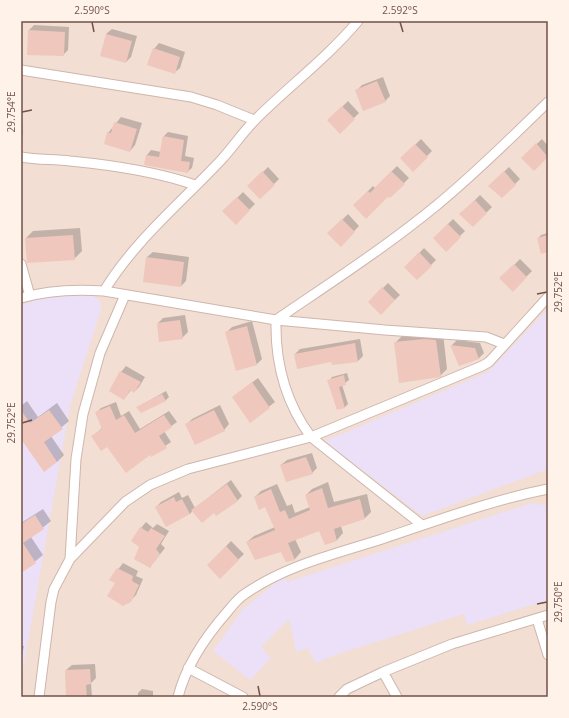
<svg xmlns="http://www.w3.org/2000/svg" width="569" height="718" viewBox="0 0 569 718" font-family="'Open Sans',sans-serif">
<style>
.residential{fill:#f2ded2}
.education{fill:#ebe0f7}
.shadow{fill:#0003}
.building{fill:#efc7bc}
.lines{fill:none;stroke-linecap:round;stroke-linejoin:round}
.minor-casing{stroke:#ceb6ad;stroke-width:11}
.minor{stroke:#fff;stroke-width:9}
.ticks{fill:none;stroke:#72514a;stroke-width:1.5}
.neatline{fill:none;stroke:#72514a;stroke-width:1.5}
.ticks-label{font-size:10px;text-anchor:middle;fill:#72514a}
</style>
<rect width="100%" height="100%" fill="#fbede3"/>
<path class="residential" d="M21,21H548V697H21Z"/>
<path class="education" d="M82,294L94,296L100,301L101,310L70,406L21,680V305L46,297Z
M546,311L548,313V467L546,470L422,516L325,441L488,372Z
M532,503L548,506V600L467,625L464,614L341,653L315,663L308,648L296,652L289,619L261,647L271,658L250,680L213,651L242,610L283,577L287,582Z"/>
<path class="shadow" d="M34,25L69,27L68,50L63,55L29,30Z
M112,29L137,36L131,57L126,62L106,34Z
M159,43L185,52L180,68L174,73L154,49Z
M383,77L390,96L385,101L356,91L362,85Z
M348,101L359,113L340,132L329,120Z
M21,107L23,134L21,136Z
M121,117L142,123L135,145L130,151L108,133Z
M168,132L188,136L185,156L194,158L192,168L187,172L145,164L147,155L151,150L161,152L163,137Z
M421,139L432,151L413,170L402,158Z
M542,139L548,146V156L534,170L522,158Z
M397,166L409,178L390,197L388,195L354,205L373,186L375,188Z
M268,167L279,179L260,198L249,186Z
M509,167L520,179L502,197L489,186Z
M243,192L255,204L236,223L224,211Z
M480,195L492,207L473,226L461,214Z
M348,214L359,226L341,245L329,233Z
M453,219L465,231L446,250L434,238Z
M80,228L82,251L74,259L26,238L33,231Z
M548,233V251L538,239L541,235Z
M424,248L436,260L417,279L406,267Z
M153,252L189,257L186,281L181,286L147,257Z
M520,259L532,271L513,290L501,278Z
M388,283L400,295L381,313L369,302Z
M185,315L188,332L182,338L158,323L163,318Z
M252,321L262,359L257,364L237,369L227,332L232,327Z
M432,332L443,333L447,369L440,376L395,343L402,336Z
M360,339L363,356L358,361H332L295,354L300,349Z
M457,340L480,343L484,353L479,358L459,365L452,345Z
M126,366L145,377L139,387L134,392L131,390L124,399L111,391L121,372Z
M347,373L349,380L342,385L348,404L345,407L337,409L329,381L332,377Z
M258,378L275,402L250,421L233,397Z
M166,391L169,397L165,401L138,407Z
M27,401L38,417L57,403L69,421L51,436L64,455L57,462L21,437V406Z
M116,402L121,416L129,411L140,429L169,411L177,422L164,431L171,442L152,455L107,446L93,436L102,428L96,413L101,408Z
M220,405L229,424L224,430L187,424L192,419Z
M312,453L317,468L312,473L281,465L287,460Z
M231,480L242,496L237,501L214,512L193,510L190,514L156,507L161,502L179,492L182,498L188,495L195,508Z
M328,482L334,502L367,494L371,512L365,518L341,526L343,533L337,540L325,544L320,530L295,539L301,552L295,559L287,561L281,551L247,542L254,536L275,527L265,505L255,497L261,491L277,484L287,506L292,504L295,513L310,507L306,495L312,489Z
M43,509L51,521L31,537L43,555L23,571L21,568V523Z
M146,522L153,528L157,524L169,531L161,544L165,548L150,567L141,528Z
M231,541L244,554L220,577L208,565Z
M123,563L138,571L136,576L143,579L136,595L130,601L116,583L110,580Z
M21,646H24L21,658Z
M95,664L96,678L91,683L92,697H67L66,670L72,665Z
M142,689L153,691V697H138V693Z"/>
<path class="building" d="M28,30L65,32L64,56L27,55Z
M106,34L132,41L126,63L100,56Z
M153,48L180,57L175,74L147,65Z
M377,81L386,102L363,111L355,90Z
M342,106L355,119L340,134L327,120Z
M114,122L137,129L130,152L104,144L107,132L111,133Z
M163,136L184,140L181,161L190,162L188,173L144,165L146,155L159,157Z
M536,143L548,157L534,171L521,158Z
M415,144L428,157L413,172L400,158Z
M262,171L275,185L260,199L247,186Z
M391,171L405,184L390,198L388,197L366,219L353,205L368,191L370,193Z
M504,171L516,185L502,198L488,186Z
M237,197L250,210L236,225L222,211Z
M475,200L487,213L473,227L459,214Z
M342,219L355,232L341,247L327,233Z
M448,224L461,237L446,252L433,238Z
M73,235L75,260L27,263L25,238Z
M548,235V252L541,254L537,238Z
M419,252L432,266L417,280L404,267Z
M146,257L184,262L181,287L143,282Z
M514,264L527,277L513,292L499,278Z
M382,287L395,300L381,315L368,302Z
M180,320L183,339L159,342L157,323Z
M247,326L257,365L236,371L225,332Z
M424,339L436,340L441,377L399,383L394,342Z
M355,343L358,362L332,365L331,362L297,369L294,354Z
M450,345L475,348L479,359L459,366Z
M120,371L141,382L134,393L130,390L124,400L109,391Z
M344,375L346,385L339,387L345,408L337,410L327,380Z
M252,382L270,408L250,423L232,397Z
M162,394L166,401L141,413L136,407Z
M110,406L116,420L124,415L135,433L164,415L172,427L159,436L167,448L151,457L150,455L126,473L107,447L101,451L91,436L102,429L95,412Z
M21,410L30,423L49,410L63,429L44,442L57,462L44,472L21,439Z
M214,410L225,431L195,445L185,424Z
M306,457L313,474L286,482L280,465Z
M227,484L238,501L216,516L214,513L202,523L191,510Z
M322,488L328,508L360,499L365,519L334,529L337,541L325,545L319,531L288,543L295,560L286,562L281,552L255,560L246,542L275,530L265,507L259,510L254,497L271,489L280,512L285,510L289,519L310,510L305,495Z
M174,497L176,502L182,499L190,514L166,527L155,507Z
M35,515L44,529L23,543L36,563L21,573V524Z
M140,527L148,532L151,528L165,536L156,549L160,554L150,568L134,559L139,547L131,541Z
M226,546L239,560L220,579L207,565Z
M117,568L133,576L132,581L139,585L131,602L123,606L107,596L115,583L109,580Z
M90,669L91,684L86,685L87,697H66L65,670Z"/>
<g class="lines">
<g class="minor-casing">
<path id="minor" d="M21,70L191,97L217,105L254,120
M21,157C37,160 54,159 70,161C112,165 155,171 195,185
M21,264L30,296
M104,291C135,240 182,202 222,159C233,147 243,132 255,120C289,86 327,58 358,21
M21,298C48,290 76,289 104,291L276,320L385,330L486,337L504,344
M422,525L311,437C285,402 275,363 276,320C330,283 386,247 437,205C476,173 512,137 548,102
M70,559L125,502L150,485L188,469L311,437L482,366L489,362L548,297
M537,619L548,655
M188,668L243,697
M383,672L397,697
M39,697L51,602L54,589L70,559L76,459L83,414L100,353L125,295
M178,697C186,665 206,636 228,611C232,606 237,600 242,596C283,566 335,554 382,539C436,521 492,500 548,489
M339,697L347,689L383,672L452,644L548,615"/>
</g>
<use href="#minor" class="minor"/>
</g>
<path class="ticks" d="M92,22L94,32M400,22L403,32M22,112L32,110M537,294L547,292M22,423L32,420M537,604L547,602M258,686L260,696"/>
<rect width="569" height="718" fill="none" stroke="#fef2e9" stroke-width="44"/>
<rect x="22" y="22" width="525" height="674" class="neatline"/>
<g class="ticks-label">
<text x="92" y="14">2.590°S</text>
<text x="400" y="14">2.592°S</text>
<text transform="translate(11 112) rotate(-90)" y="4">29.754°E</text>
<text transform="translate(558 292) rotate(-90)" y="4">29.752°E</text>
<text transform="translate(11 423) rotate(-90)" y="4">29.752°E</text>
<text transform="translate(558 602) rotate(-90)" y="4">29.750°E</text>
<text x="260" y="710">2.590°S</text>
</g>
</svg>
